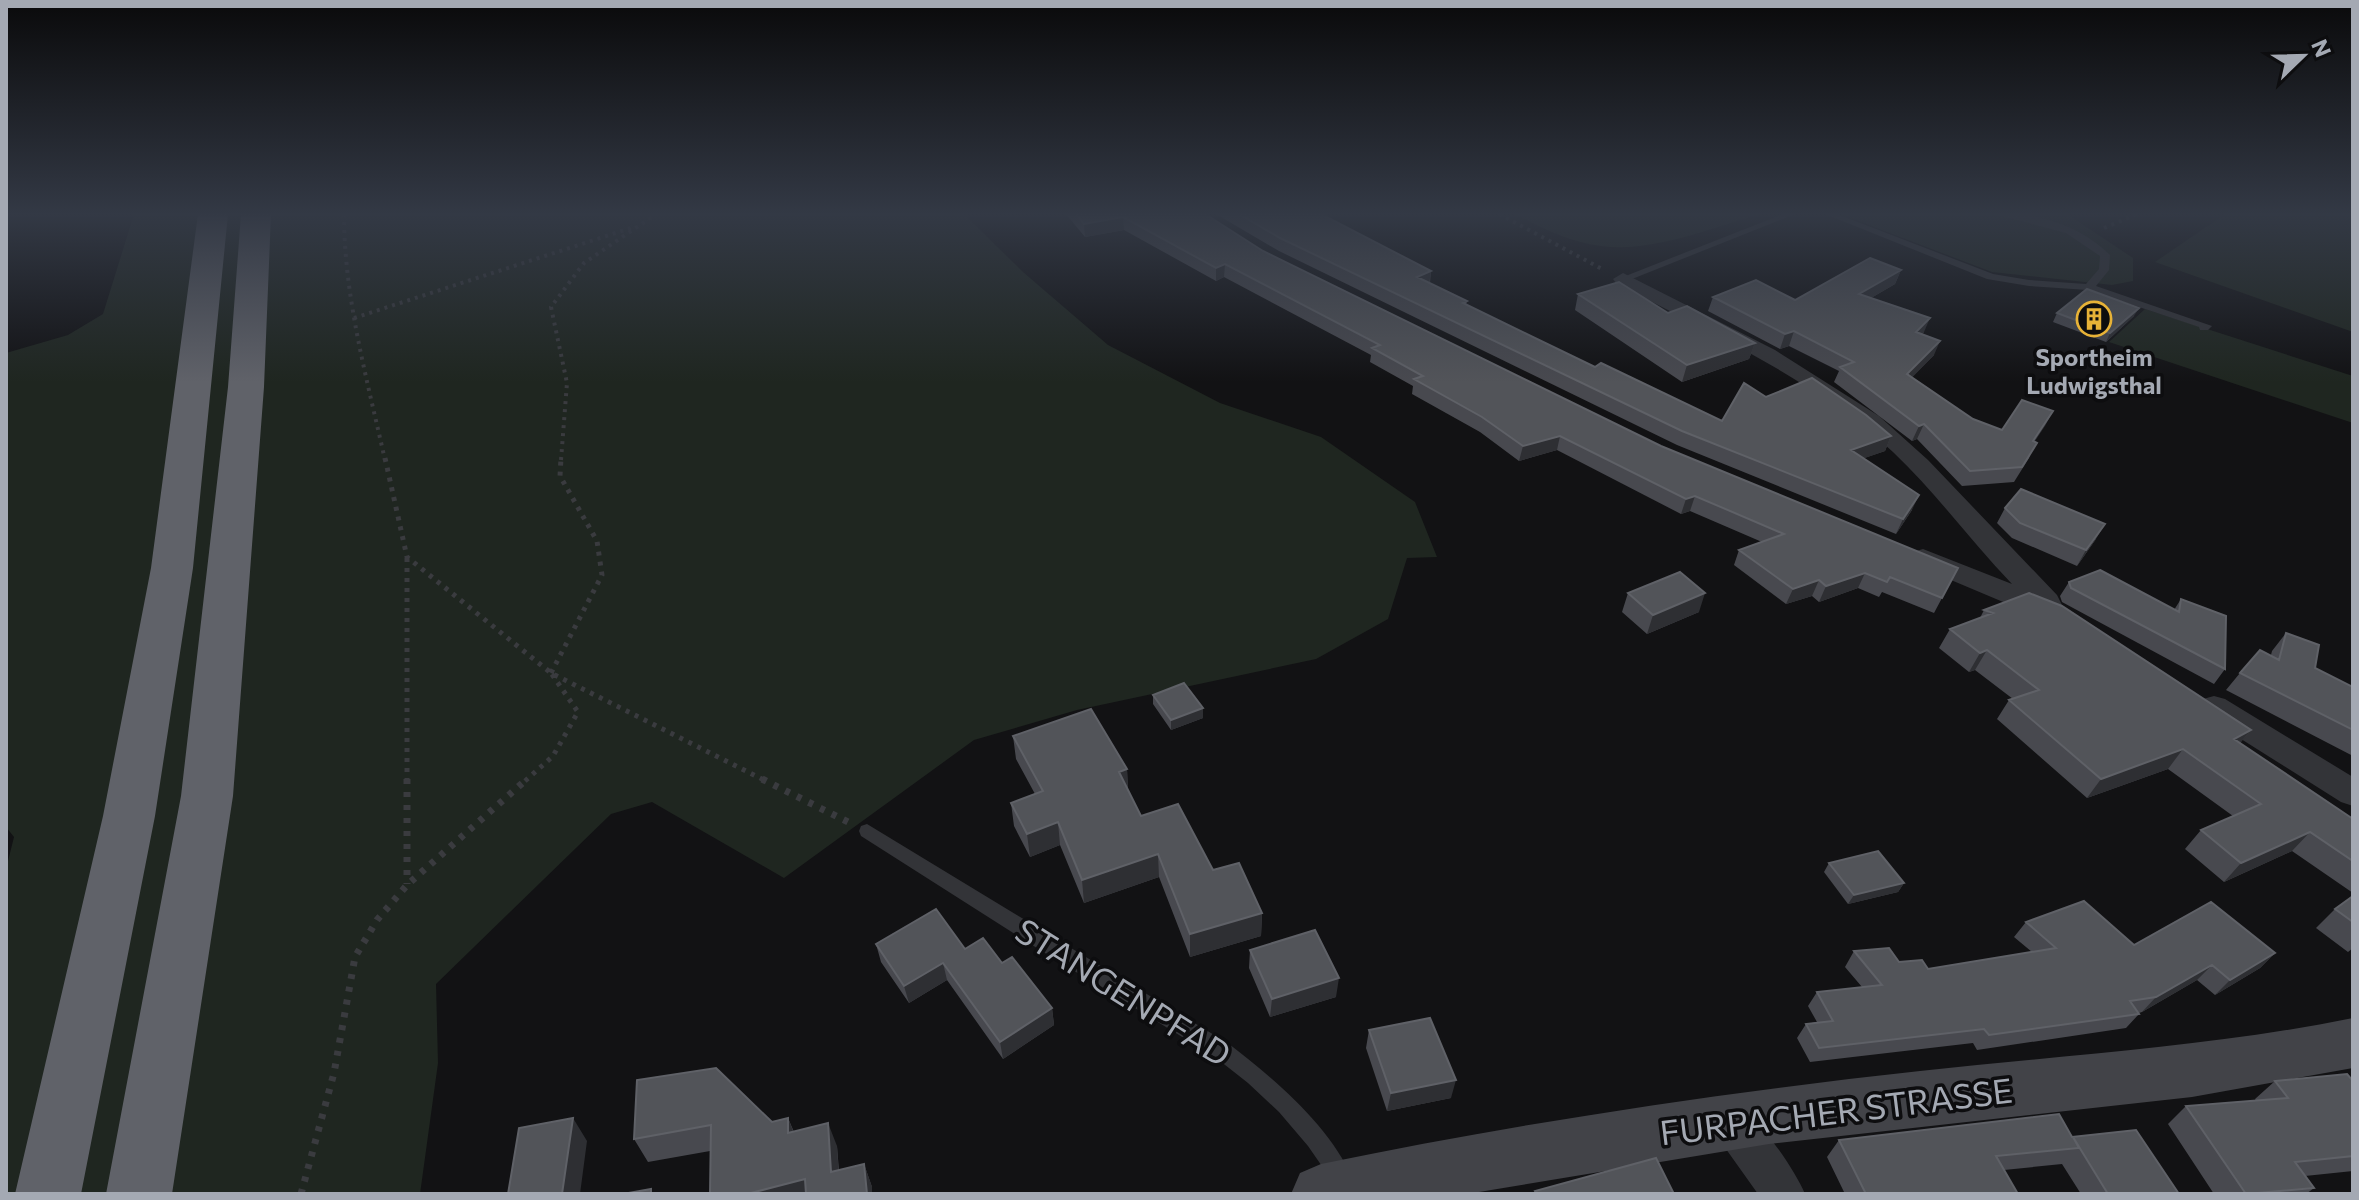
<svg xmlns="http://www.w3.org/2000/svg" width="2359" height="1200" viewBox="0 0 2359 1200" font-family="Commissioner,sans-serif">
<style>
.green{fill:#1f2620}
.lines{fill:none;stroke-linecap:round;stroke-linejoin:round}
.path-far2{stroke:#3a3b3f;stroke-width:4;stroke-dasharray:3 5;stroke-linecap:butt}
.path-far1{stroke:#3a3b3f;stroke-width:5;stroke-dasharray:4 6;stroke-linecap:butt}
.path{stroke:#3a3b3f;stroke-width:7;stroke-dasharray:5 8;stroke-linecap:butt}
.lane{fill:#333438;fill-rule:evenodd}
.street{fill:#333438;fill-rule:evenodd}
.secondary{fill:#424348;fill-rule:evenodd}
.highway{fill:#606269;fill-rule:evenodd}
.wall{fill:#48494f}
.shaded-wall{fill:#2e2f33}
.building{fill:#525459;stroke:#5f6167;stroke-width:2}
.labels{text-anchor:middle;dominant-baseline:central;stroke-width:7;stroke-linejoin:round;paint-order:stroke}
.far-poi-label{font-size:24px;font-weight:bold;fill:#a4a9b3;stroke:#0d0d0f}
.near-street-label{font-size:34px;fill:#a4a9b3;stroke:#0d0d0f}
</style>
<rect width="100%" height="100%" fill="#121214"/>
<path class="green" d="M134,214H964L1023,272L1108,345L1220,403L1321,437L1415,502L1437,557L1407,558L1388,619L1316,659L1077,710L974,740L784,878L652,802L611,814L436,984L438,1063L420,1194H6V869L14,837L6,827V353L68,335L103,314Z
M1515,214H1762C1712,227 1654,253 1601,246C1570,242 1542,228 1515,214Z
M1840,214H2067L2133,258V281L2112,285L1992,272Z
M2225,214H2353V332L2155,262Z
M2145,309L2353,376V423L2109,342Z"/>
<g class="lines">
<path class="path-far2" d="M344,214C344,297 367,379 385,460
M1499,214L1604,270
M2104,228L2137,214
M354,318L634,227
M561,460L567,383L551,307L584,263L656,214"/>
<path class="path-far1" d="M385,458L407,557L551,673L766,781
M407,558V781
M551,673L602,575L597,541L560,476L561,458
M525,781L553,756L578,712L551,673"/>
<path class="path" d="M407,779V884
M762,779L848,822
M301,1194L334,1073L355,957L377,920L407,885L527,779"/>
<path class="lane" d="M1783,214H1795L1627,281L1618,279Z
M1825,214H1837L1993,274L2029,280L2086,284L2099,269L2100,256L2066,233L1995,214C2035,211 2081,226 2110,255L2109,270L2096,286L2212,326L2208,330H2200L2199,327L2088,290L2029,286L1987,279Z
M867,824L1229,1044C1272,1077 1331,1127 1352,1178L1349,1185L1342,1188L1335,1185L1308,1146L1279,1112L1248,1083L1215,1057L1040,950L861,836L859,831L861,826Z"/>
<path class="street" d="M1623,273L1775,350L1879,416L1928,460L2057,595L2065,611L2061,618L2051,621L2041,618L1913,564L1909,558L1913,552L1923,549L2012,584C1971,541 1936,493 1893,452C1814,379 1710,333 1616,283L1613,279Z
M2214,696L2225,699L2353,777V806L2341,802L2203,715L2199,707L2203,699Z
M1730,1102C1756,1112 1794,1168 1805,1194H1758L1716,1135L1710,1121L1716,1107Z"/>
<path class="secondary" d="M2353,1018V1068L2192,1097L1769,1144L1467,1194H1291L1300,1173L1321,1164C1519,1123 1719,1093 1920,1071C2065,1055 2210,1047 2353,1018Z"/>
<path class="highway" d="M198,214H228L193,568L155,816L81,1194H15L103,816L151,568Z
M241,214H271L264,387L233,796L172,1194H106L181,796L228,387Z"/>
</g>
<path class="wall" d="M1066,214H1205L1263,251L1661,446L1958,568L1934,613L1882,592L1879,597L1858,588L1819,602L1812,596L1786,604L1734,565L1739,550L1762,542L1690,511L1681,514L1557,450L1519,461L1480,432L1412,394L1413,386L1370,362L1371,355L1224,277L1216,281L1124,230L1085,237Z
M1216,214H1321L1431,271L1430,283L1467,301L1466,305L1595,367L1722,421L1766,397L1891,436L1885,451L1864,458L1912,510L1896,534L1677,445L1279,251Z
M1901,270L1895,284L1871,298L1924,332L1922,334L1934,355L1912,377L1973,419L2002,430L2053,411L2034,442L2029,458L2014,482L1962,486L1917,439L1912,441L1834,382L1839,371L1789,346L1780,349L1708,311L1713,297L1795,300Z
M1578,294L1668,313L1755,343L1749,359L1682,382L1575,310Z
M2057,313L2134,316L2106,342L2053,322Z
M2005,508L2096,539L2077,566L2012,538L1997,523Z
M2069,582L2174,610L2181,599L2225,669L2214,684L2062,602L2060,596Z
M1628,593L1699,612L1647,634L1622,612Z
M1984,610L2251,730L2240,743L2353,819V893L2292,851L2224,882L2185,849L2201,830L2233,816L2168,769L2087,798L1997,719L2009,700L2013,699L1975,670L1969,672L1939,648L1950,629L1980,618Z
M2286,633L2315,668L2353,687V756L2226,690L2240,673L2271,655L2272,651Z
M1153,695L1203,708V718L1171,730L1153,704Z
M1013,736L1127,769L1128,790L1141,816L1213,870L1262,913L1261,936L1190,957L1159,877L1084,903L1060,845L1030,857L1014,826L1011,803L1035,794L1016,759Z
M1829,863L1904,883L1898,892L1848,904L1824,872Z
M2353,896V948L2348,952L2316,928L2335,909Z
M2026,922L2134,945L2275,953L2260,968L2215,995L2197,980L2142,1012L2139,1013V1014L2126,1028L1977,1050L1973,1043L1810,1062L1797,1038L1806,1024L1817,1022L1808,1006L1817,992L1862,987L1845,967L1854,951L1928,969L2032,952L2014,937Z
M876,944L965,949L1002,963L1052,1008L1054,1025L1003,1059L947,980L909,1003L881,962Z
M1250,950L1336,997L1270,1017L1249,968Z
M1369,1030L1451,1098L1387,1111L1366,1048Z
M637,1080L772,1122L788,1118L794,1132L837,1146L839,1171L864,1164L872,1187L710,1151L648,1162L634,1139Z
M2275,1081H2353V1171L2305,1176L2314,1188L2306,1194H2214L2168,1124L2186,1106L2256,1101L2255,1099Z
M2072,1137L2179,1194H2081L2062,1164L2004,1170L2018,1194H1845L1827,1157L1839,1140Z"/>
<path class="shaded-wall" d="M1123,217L1124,230L1085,237L1084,224Z
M1225,264L1224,277L1216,281V268Z
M1901,270L1895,284L1854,308L1859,294Z
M1431,271L1429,285L1417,277Z
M2139,308L2134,316L2106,342L2110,333Z
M1930,318L1924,332L1910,346L1916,332Z
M1794,331L1789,346L1780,349L1785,334Z
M1940,341L1934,355L1901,389L1907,374Z
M1755,343L1749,359L1682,382L1687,365Z
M2053,411L2045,426L2025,456L2033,441Z
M1924,424L1917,439L1912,441L1919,426Z
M1560,436L1557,450L1519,461L1523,446Z
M1891,436L1885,451L1845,465L1851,450Z
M1919,495L1912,510L1896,534L1903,519Z
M1695,496L1690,511L1681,514L1686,499Z
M2105,524L2096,539L2077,566L2086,550Z
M1865,573L1858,588L1819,602L1826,586Z
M1819,580L1812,596L1786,604L1793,589Z
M1705,593L1699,612L1647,634L1653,615Z
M1987,650L1975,670L1969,672L1980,653Z
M1203,708V718L1171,730V720Z
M2251,730L2235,749L2234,739Z
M2183,749L2168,769L2087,798L2101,779Z
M1127,769L1128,793L1119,772Z
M1058,822L1060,845L1030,857L1027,834Z
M2310,832L2292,851L2224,882L2241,863Z
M1158,854L1159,877L1084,903L1082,880Z
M1904,883L1898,892L1848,904L1854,895Z
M1262,913L1261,936L1190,957V934Z
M2275,953L2260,968L2215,995L2230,980Z
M943,963L947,980L909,1003L904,986Z
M2212,965L2197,980L2142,1012L2156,997Z
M1339,978L1336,997L1270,1017L1272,999Z
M1052,1008L1054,1025L1003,1059L1000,1042Z
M1456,1080L1451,1098L1387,1111L1391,1093Z
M573,1118L587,1141L580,1194H562Z
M788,1118L797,1141L788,1133Z
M828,1123L837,1146L840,1194L831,1172Z
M864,1164L872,1187V1194H867Z
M805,1179L811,1194H747Z"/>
<path class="building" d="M1076,214H1205L1263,251L1661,446L1958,568L1942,598L1890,577L1887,582L1865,573L1826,586L1819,580L1793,589L1739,550L1784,534L1695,496L1686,499L1560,436L1523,446L1482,417L1414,379L1423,376L1372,348L1380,345L1225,264L1216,268L1123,217L1084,224Z
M1239,214H1321L1431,271L1417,277L1467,301L1463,303L1595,367L1601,363L1722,421L1744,383L1766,397L1812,378L1866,415L1891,436L1851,450L1919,495L1903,519L1682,431L1280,238Z
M1870,258L1901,270L1859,294L1930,318L1916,332L1940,341L1907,374L1973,419L2002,430L2022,400L2053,411L2033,441L2037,443L2022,467L1970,471L1924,424L1919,426L1840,367L1854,362L1794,331L1785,334L1713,297L1756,280L1795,300Z
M1619,282L1668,313L1687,306L1755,343L1687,365L1578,294Z
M2087,289L2139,308L2110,333L2057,313Z
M2021,489L2105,524L2086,550L2020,523L2005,508Z
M2100,570L2179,612L2181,599L2226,616L2225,669L2071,588L2069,582Z
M1680,572L1705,593L1653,615L1628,593Z
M2029,593L2062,606L2251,730L2234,739L2353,819V861L2310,832L2241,863L2201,830L2261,804L2183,749L2101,779L2009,700L2039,690L1987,650L1980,653L1950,629L1993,613L1984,610Z
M2286,633L2319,645L2315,668L2353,687V730L2240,673L2260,650L2279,660Z
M1184,683L1203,708L1171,720L1153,695Z
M1091,709L1127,769L1119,772L1141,816L1178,804L1213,870L1239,863L1262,913L1190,934L1158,854L1082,880L1058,822L1027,834L1011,803L1043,791L1013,736Z
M1878,851L1904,883L1854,895L1829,863Z
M2353,896V922L2335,909Z
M2084,901L2134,945L2211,902L2275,953L2230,980L2212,965L2156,997L2130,1001L2139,1014L1989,1035L1984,1029L1819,1048L1806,1024L1833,1021L1817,992L1882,985L1854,951L1889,948L1899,962L1922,960L1928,969L2056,948L2026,922Z
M936,909L965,949L983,938L1002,963L1012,957L1052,1008L1000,1042L943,963L904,986L876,944Z
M1315,930L1339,978L1272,999L1250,950Z
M1430,1018L1456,1080L1391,1093L1369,1030Z
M716,1068L772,1122L788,1118V1133L828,1123L831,1172L864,1164L867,1194H806L805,1179L747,1194H710L711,1125L634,1139L637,1080Z
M2347,1074L2353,1081V1156L2295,1162L2314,1188L2246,1194L2186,1106L2288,1098L2275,1081Z
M2059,1114L2072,1137L2136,1130L2179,1194H2108L2073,1137L2079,1148L1996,1156L2018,1194H1866L1839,1140Z
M573,1118L562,1194H508L519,1128Z
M1656,1158L1674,1194H1537L1535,1191Z
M651,1189V1194H623Z"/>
<linearGradient id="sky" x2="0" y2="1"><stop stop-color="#0a0a0b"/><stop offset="0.56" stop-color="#333945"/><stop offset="1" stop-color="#333945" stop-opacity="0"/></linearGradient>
<rect width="2359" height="382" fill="url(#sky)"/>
<defs>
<g id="building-ring" transform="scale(1.8)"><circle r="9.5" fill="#0d0d0f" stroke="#e7b237" stroke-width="1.5"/><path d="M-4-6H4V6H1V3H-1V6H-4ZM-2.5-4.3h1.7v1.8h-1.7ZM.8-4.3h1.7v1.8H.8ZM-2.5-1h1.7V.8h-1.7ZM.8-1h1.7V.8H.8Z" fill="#e7b237"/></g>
</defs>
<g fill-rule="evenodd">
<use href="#building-ring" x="2094" y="319"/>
</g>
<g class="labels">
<g class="far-poi-label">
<text x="2094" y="356">Sportheim<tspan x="2094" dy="28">Ludwigsthal</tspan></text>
</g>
<g class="near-street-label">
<text transform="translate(1124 991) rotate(32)">STANGENPFAD</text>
<text transform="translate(1836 1110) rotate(-7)">FURPACHER STRASSE</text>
</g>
</g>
<rect width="2359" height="1200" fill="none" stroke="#a4a9b3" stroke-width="16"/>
<g transform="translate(2303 56) rotate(67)" stroke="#0d0d0f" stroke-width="6" paint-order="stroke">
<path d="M0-6L14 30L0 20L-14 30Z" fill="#a4a9b3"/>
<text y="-12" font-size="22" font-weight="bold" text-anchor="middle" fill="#a4a9b3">N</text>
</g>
</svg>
